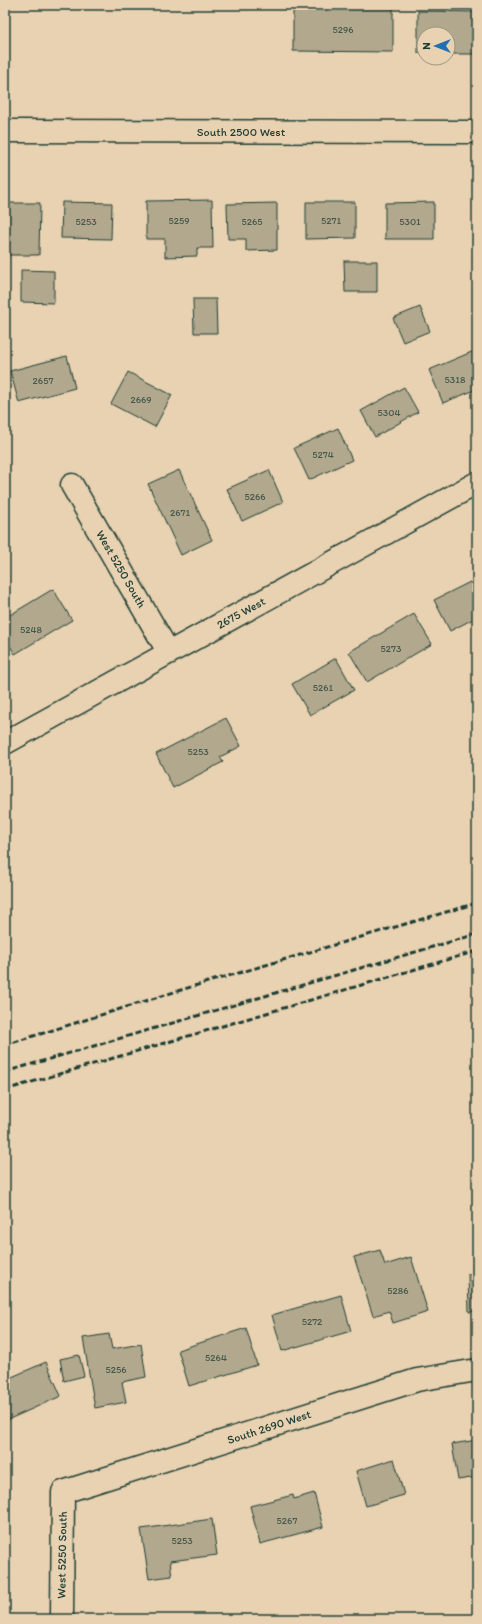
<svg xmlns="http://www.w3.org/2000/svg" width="482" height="1624" viewBox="0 0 482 1624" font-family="Itim,sans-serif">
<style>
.building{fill:#b1a88e;stroke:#1f3d34}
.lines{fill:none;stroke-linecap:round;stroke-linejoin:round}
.minor-casing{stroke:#1f3d34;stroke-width:25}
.minor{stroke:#e8d2b1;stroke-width:22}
.rail{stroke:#1f3d34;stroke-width:3;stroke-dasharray:6 3;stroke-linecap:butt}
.labels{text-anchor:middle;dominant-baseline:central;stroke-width:3;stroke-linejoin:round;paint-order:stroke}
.number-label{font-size:10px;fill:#44584a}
.street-label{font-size:12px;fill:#1f3d34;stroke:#e8d2b1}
</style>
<rect width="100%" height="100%" fill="#e8d2b1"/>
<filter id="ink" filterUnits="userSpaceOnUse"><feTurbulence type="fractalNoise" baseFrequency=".025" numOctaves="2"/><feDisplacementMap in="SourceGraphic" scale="8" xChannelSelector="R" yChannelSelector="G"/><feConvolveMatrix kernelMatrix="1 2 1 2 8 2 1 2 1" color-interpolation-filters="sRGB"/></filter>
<g filter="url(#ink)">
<path class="building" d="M293,6L393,7V52L293,51Z
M418,11L477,12V54H448V34H424V53H418Z
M212,200L213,248H197V256L165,257V239H146V201Z
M62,202L112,203L111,239L61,238Z
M306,202H355V238L306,239Z
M434,202V239H385V203Z
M5,203H40L39,255H5Z
M277,203V250L246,251V239H228L227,204Z
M344,261H377V292H345Z
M21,270L54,271V303L21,302Z
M193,299H216L217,333H194Z
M420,307L430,331L403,342L393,318Z
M474,351L477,359V389L443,403L429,370Z
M67,356L75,388L19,403L10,371Z
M128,372L172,395L155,427L111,404Z
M404,387L418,412L375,437L361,411Z
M338,428L352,460L309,480L294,448Z
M179,470L212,540L181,555L148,484Z
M269,470L283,502L242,521L227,489Z
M476,579L477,617L450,631L434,600Z
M53,589L72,620L15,654L5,638V618Z
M414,614L432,644L367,682L349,652Z
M336,658L354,690L310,715L292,684Z
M226,718L241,746L220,757L223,762L173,788L156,754Z
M380,1250L385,1265L411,1257L428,1312L393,1323L389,1311L373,1316L354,1257Z
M468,1274H477V1311L469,1312Z
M341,1295L351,1331L282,1351L272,1315Z
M246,1328L257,1365L189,1386L178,1350Z
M109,1334L112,1349L141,1344L146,1377L122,1382L126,1402L95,1408L83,1338Z
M79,1355L84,1376L64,1381L60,1359Z
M46,1362L61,1396L5,1421V1380Z
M477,1440V1477L458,1480L452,1444Z
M394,1459L404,1495L366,1506L356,1471Z
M314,1493L323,1527L260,1544L250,1506L293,1495L294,1499Z
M212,1519L217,1555L170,1561L172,1576L149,1579L141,1529Z
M440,1616H475V1619H440Z"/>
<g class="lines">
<g class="minor-casing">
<path id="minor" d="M5,131L477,132
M72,485L169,653
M5,743L477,483
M62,1619L63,1492L417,1380L477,1370"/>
</g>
<use href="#minor" class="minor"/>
<path class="rail" d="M5,1045L184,989L477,903
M5,1072L477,934
M5,1090L477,951"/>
</g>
</g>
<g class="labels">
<g class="number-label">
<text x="343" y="29">5296</text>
<text x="179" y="220">5259</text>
<text x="331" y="220">5271</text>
<text x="86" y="221">5253</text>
<text x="252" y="221">5265</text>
<text x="410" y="221">5301</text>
<text x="455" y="379">5318</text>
<text x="43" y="380">2657</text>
<text x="141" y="399">2669</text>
<text x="389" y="412">5304</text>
<text x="323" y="454">5274</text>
<text x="255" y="496">5266</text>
<text x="180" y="512">2671</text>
<text x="31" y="629">5248</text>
<text x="391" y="648">5273</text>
<text x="323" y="687">5261</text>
<text x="198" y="751">5253</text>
<text x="398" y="1290">5286</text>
<text x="312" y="1321">5272</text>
<text x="216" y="1357">5264</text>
<text x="116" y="1369">5256</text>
<text x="287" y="1520">5267</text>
<text x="182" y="1540">5253</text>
</g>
<g class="street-label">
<text x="241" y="132">South 2500 West</text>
<text transform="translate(121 569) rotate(60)">West 5250 South</text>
<text transform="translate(241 613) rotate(-29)">2675 West</text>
<text transform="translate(269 1427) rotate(-18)">South 2690 West</text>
<text transform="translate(62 1555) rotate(-89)">West 5250 South</text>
</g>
</g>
<rect width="482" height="1624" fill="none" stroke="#e8d2b1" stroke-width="20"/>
<rect x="10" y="10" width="462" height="1604" fill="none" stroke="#1f3d34" stroke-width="1.5" filter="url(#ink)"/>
<g transform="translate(436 46) rotate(270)"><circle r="19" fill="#e8d2b1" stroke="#98967f"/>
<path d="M0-3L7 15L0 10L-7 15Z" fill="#1f6fb2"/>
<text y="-6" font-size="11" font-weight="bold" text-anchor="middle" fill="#1f3d34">N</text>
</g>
</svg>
